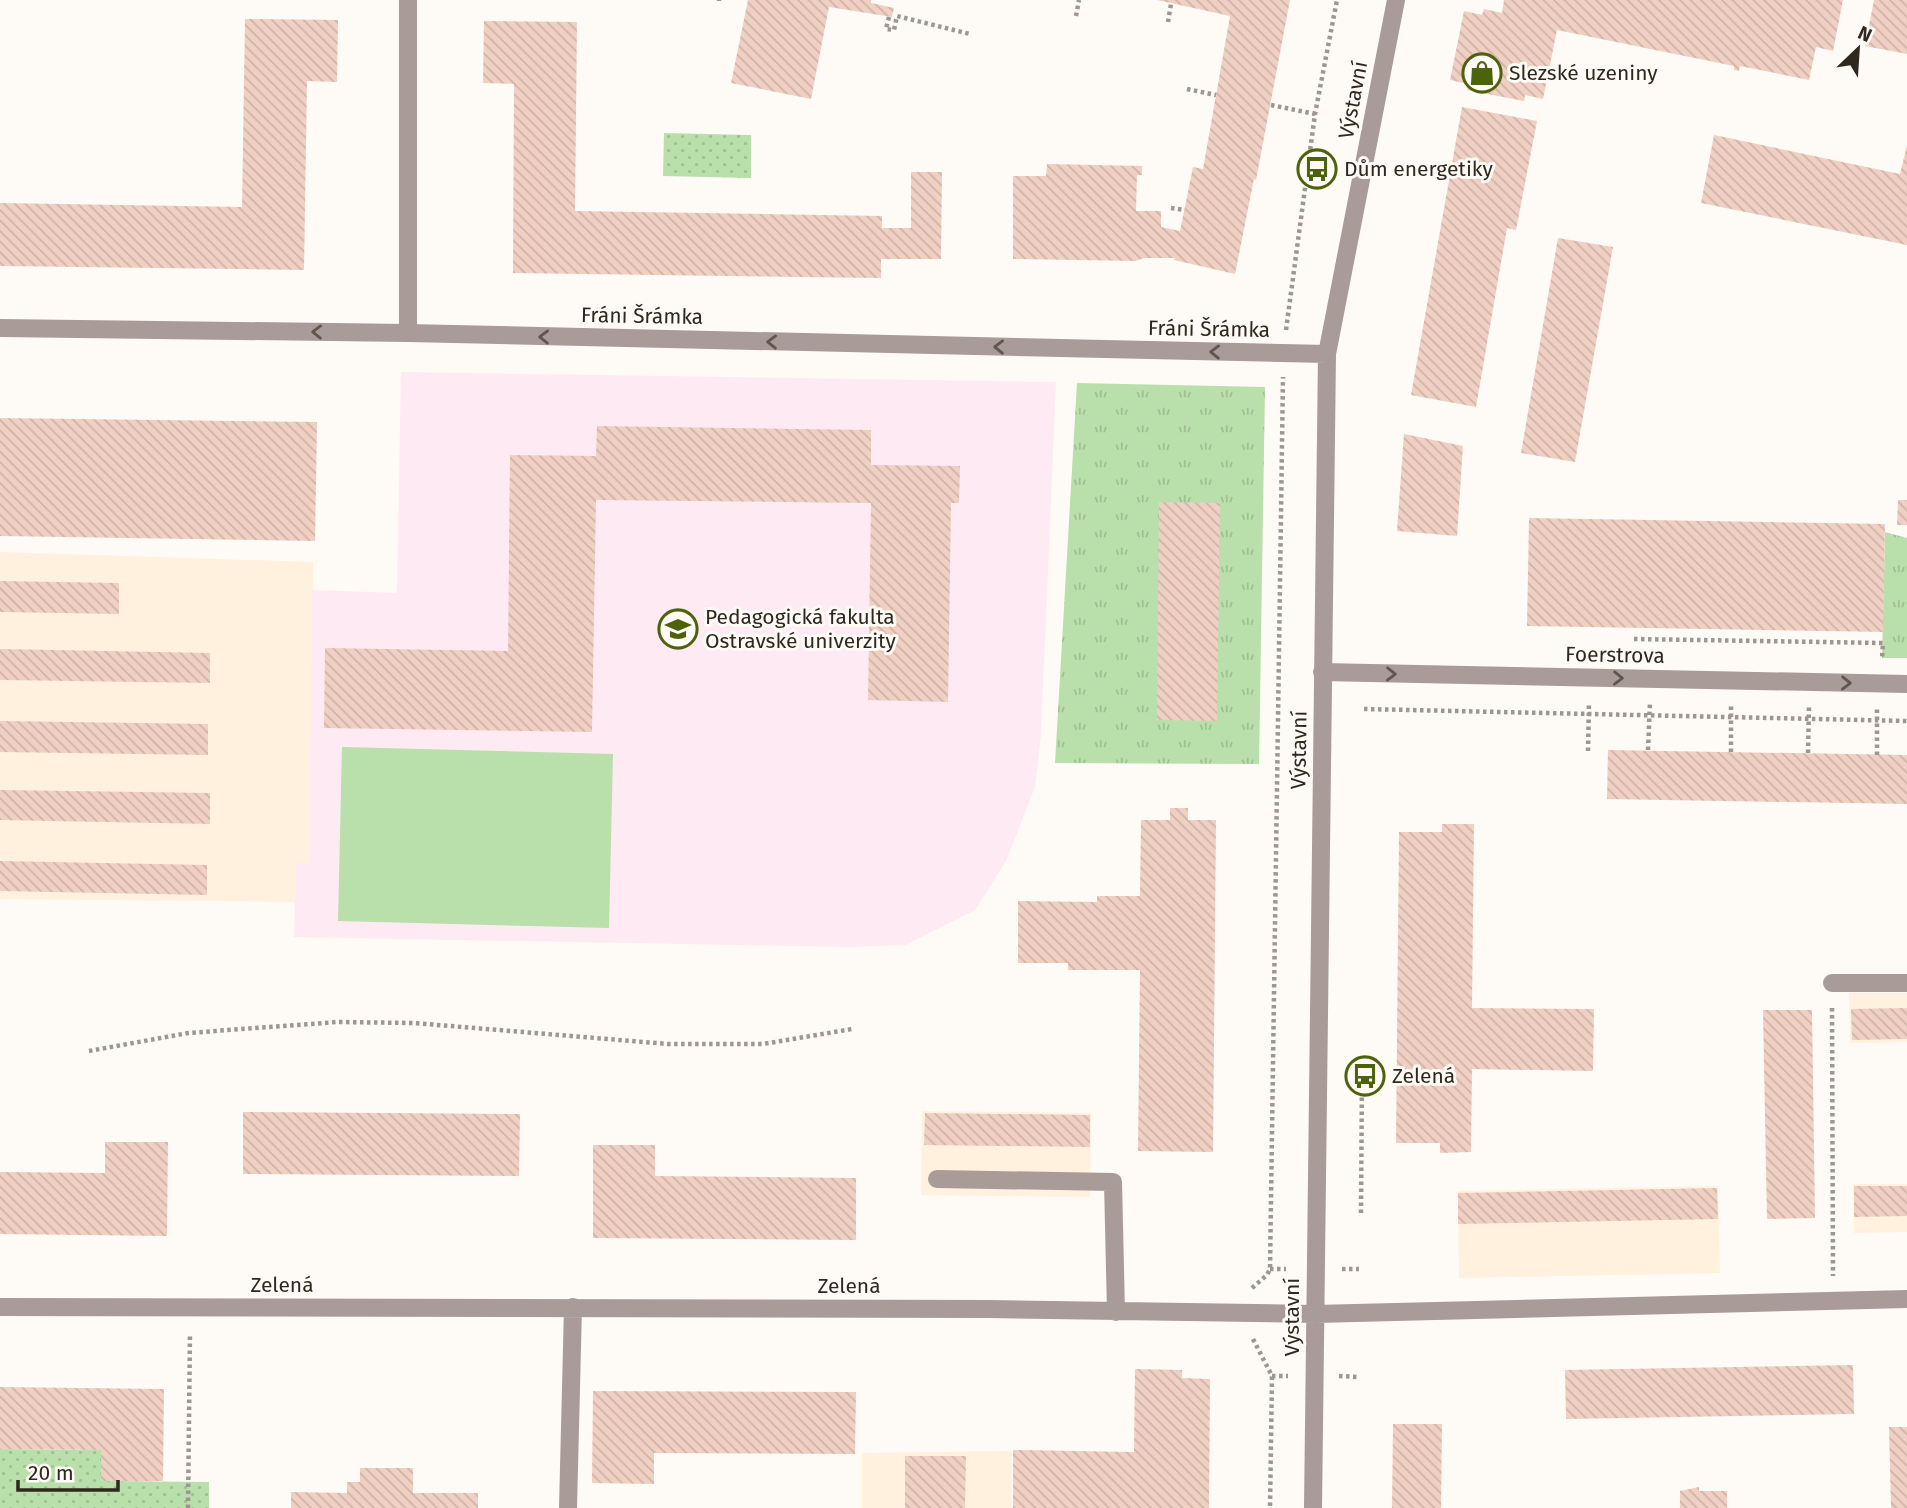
<svg xmlns="http://www.w3.org/2000/svg" width="1907" height="1508" viewBox="0 0 1907 1508" font-family="'Fira Sans',sans-serif">
<style>
.built{fill:#fff1dd}
.education{fill:#feeaf3}
.grass{fill:url(#grass-tufts)}
.park{fill:url(#park-dots)}
.pitch{fill:#b9dfaa}
.building{fill:url(#building-back-hatch)}
.lines{fill:none;stroke-linecap:round;stroke-linejoin:round}
.path{stroke:#9c9790;stroke-width:4.5;stroke-dasharray:3.5 3.5;stroke-linecap:butt}
.minor{stroke:#a99b97;stroke-width:18}
.oneway{stroke:#60564e}
.labels{text-anchor:middle;dominant-baseline:central;stroke-width:6;stroke-linejoin:round;paint-order:stroke}
.poi-label{font-size:21px;fill:#2f281e;stroke:#fefaf5;text-anchor:start}
.street-label{font-size:21px;fill:#2f281e;stroke:#fefaf5}
</style>
<defs>
<pattern id="grass-tufts" width="24" height="20" patternUnits="userSpaceOnUse" patternTransform="scale(1.75)"><rect width="24" height="20" fill="#b9dfaa"/><path d="M3 7l-1-3M5 7V3M7 7l1-3M15 17l-1-3M17 17v-4M19 17l1-3" fill="none" stroke="#9fbf92"/></pattern>
<pattern id="park-dots" width="8" height="8" patternUnits="userSpaceOnUse" patternTransform="scale(1.75)"><rect width="8" height="8" fill="#b9dfaa"/><path d="M2 2h.1M6 6h.1" fill="none" stroke="#9fbf92" stroke-width="1.8" stroke-linecap="round"/></pattern>
<pattern id="building-back-hatch" width="6" height="6" patternUnits="userSpaceOnUse" patternTransform="scale(1.75)"><rect width="6" height="6" fill="#f0d0c3"/><path d="M-1 5l2 2M0 0l6 6M5-1l2 2" fill="none" stroke="#ceb3a7"/></pattern>
</defs>
<rect width="100%" height="100%" fill="#fefaf5"/>
<path class="built" d="M0,552L313,562L309,863L296,864L295,902L0,899Z
M1849,993H1907V1042L1850,1043Z
M922,1111L1091,1113L1090,1197L921,1195Z
M1853,1184H1907V1232L1854,1233Z
M1718,1186L1720,1273L1459,1278L1458,1191Z
M1012,1451L1011,1508H862V1453Z"/>
<path class="education" d="M401,372L1056,382L1041,734L1035,787L1006,861L975,910L905,945L851,947L294,937L296,863H309L312,590L397,593Z"/>
<path class="grass" d="M1077,383L1265,387L1259,764L1055,763Z
M1885,532L1907,538V658H1882Z"/>
<path class="park" d="M664,133L751,135V178L663,176Z
M0,1449L101,1450V1481L209,1482V1508H0Z"/>
<path class="pitch" d="M342,747L613,754L609,928L338,921Z"/>
<path class="building" d="M748,0H871V3L894,8L892,17L829,7L811,99L731,83Z
M1157,0H1290L1256,180L1254,179L1235,274L1174,260L1175,258H1144L1136,261L1013,259V176H1046L1047,164L1142,166V175H1137L1136,211H1161V227L1180,231L1193,167L1203,169L1230,16Z
M1504,0H1843L1833,51L1816,47L1809,80L1740,66L1739,71L1734,70V66L1557,30L1543,99L1525,95L1524,101L1467,90L1468,84L1450,80L1464,11L1482,15L1484,9L1502,13Z
M1874,0H1907V54L1865,46Z
M245,19L338,20L337,82L307,81L304,270L0,266V203L242,207Z
M484,21L577,22L575,211L882,216V228H911V172H942L941,259H881V278L513,273L514,84L483,83Z
M1462,107L1537,121L1516,230L1507,228L1476,407L1411,395Z
M1714,135L1900,174L1907,145V245L1701,203Z
M1558,238L1613,247L1575,462L1521,453Z
M0,418L317,422L315,541L0,536Z
M597,426L871,430V465L960,466L959,503H951L948,702L868,700L871,503L596,500L592,732L324,728L325,648L508,651L510,455L596,456Z
M1404,434L1463,446L1457,536L1397,531Z
M1898,500H1907V525H1897Z
M1159,502L1220,503L1217,721L1157,720Z
M1529,518L1885,524L1883,632L1527,626Z
M0,581L119,583V614L0,612Z
M0,649L210,653V683L0,680Z
M0,721L208,724V755L0,752Z
M1608,750L1907,755V804L1607,799Z
M0,790L210,793V824L0,820Z
M1170,808H1188V820H1216L1213,1152L1138,1151L1140,970H1068V963H1018V901L1097,902V896H1140L1141,820H1170Z
M1442,824H1474L1472,1008L1594,1009L1593,1071L1472,1069L1471,1152L1440,1153V1143H1396L1399,832H1442Z
M0,861L207,865V895L0,891Z
M1907,1008V1039L1852,1040L1851,1009Z
M1763,1010H1812L1815,1218L1767,1219Z
M243,1112L520,1114L519,1176L243,1174Z
M925,1113L1090,1115V1147L924,1145Z
M105,1142H168L167,1236L0,1234V1172L105,1173Z
M593,1145H655V1176L856,1178V1240L593,1238Z
M1854,1186H1907V1216L1854,1217Z
M1717,1188L1718,1219L1458,1224V1193Z
M1853,1365L1854,1414L1566,1419L1565,1370Z
M1135,1369L1182,1370V1378L1210,1379L1209,1508H1013V1450L1134,1452Z
M0,1387L164,1389L163,1481H101V1450L0,1449Z
M593,1391L856,1392L855,1454L654,1453V1484L592,1483Z
M1393,1424H1442L1441,1508H1392Z
M1889,1427H1907V1508H1891Z
M905,1456H966L965,1508H905Z
M360,1468H413V1493H478V1508H291V1492L347,1493V1482H360Z
M1699,1487V1491H1727V1508H1680V1491Z"/>
<g class="lines">
<path class="path" d="M719,1V0
M1076,16L1079,0
M889,17L886,29L894,30L897,16L970,34
M1168,22L1171,4
M1187,89L1216,95
M1271,105L1315,114
M1171,208L1185,210
M1286,330L1315,114L1337,0
M1634,639L1883,643L1882,658
M1364,709L1907,721
M1648,750L1650,702
M1588,751L1589,703
M1731,752V704
M1808,753L1809,705
M1877,755V707
M1832,1008L1833,1276
M89,1051L188,1033L337,1022L414,1023L668,1044H763L852,1029
M1361,1213L1362,1074
M1270,1269H1286
M1342,1269H1359
M1252,1288L1267,1275L1270,1269L1283,377
M1253,1339L1272,1376L1270,1508
M1272,1376H1288
M1339,1376L1358,1377
M188,1508L190,1333"/>
<path class="minor" d="M0,328L408,333L1327,354
M408,333V0
M1322,672L1907,684
M1832,983H1907
M937,1179L1113,1182L1116,1312
M0,1307L989,1309L1315,1314L1907,1299
M568,1508L573,1307
M1313,1508L1327,354L1396,0"/>
</g>
<defs><path id="oneway-chevron" d="M-2-3.5L2.5 0L-2 3.5" fill="none" stroke-width="1.6" stroke-linecap="round" stroke-linejoin="round" transform="scale(1.75)"/></defs>
<g class="oneway">
<use href="#oneway-chevron" transform="translate(317 332) rotate(-179)"/>
<use href="#oneway-chevron" transform="translate(544 337) rotate(-179)"/>
<use href="#oneway-chevron" transform="translate(772 342) rotate(-179)"/>
<use href="#oneway-chevron" transform="translate(999 347) rotate(-179)"/>
<use href="#oneway-chevron" transform="translate(1215 352) rotate(-179)"/>
<use href="#oneway-chevron" transform="translate(1391 674) rotate(1)"/>
<use href="#oneway-chevron" transform="translate(1618 678) rotate(1)"/>
<use href="#oneway-chevron" transform="translate(1846 683) rotate(1)"/>
</g>
<defs>
<g id="shop-ring" transform="scale(2.0125)"><circle r="9.5" fill="#fefaf5" stroke="#4c620d" stroke-width="1.5"/><path d="M-5-2.5h2.3a2.7 3.5 0 0 1 5.4 0H5L5.5 6h-11ZM-1.5-2.5h3a1.5 2.3 0 0 0-3 0Z" fill="#4c620d"/></g>
<g id="bus-ring" transform="scale(2.0125)"><circle r="9.5" fill="#fefaf5" stroke="#4c620d" stroke-width="1.5"/><path d="M-5-6H5V4H4V6H2V4H-2V6H-4V4H-5ZM-3.5-4V0h7V-4ZM-3.5 1.2v1.5H-2V1.2ZM2 1.2v1.5H3.5V1.2Z" fill="#4c620d"/></g>
<g id="university-ring" transform="scale(2.0125)"><circle r="9.5" fill="#fefaf5" stroke="#4c620d" stroke-width="1.5"/><path d="M0-5L7-2L0 1L-7-2ZM-4 1L0 2.5L4 1V4Q0 6-4 4Z" fill="#4c620d"/></g>
</defs>
<g fill-rule="evenodd">
<use href="#shop-ring" x="1482" y="73"/>
<use href="#bus-ring" x="1317" y="169"/>
<use href="#university-ring" x="678" y="629"/>
<use href="#bus-ring" x="1365" y="1076"/>
</g>
<g class="labels">
<g class="poi-label">
<text x="1509" y="73">Slezské uzeniny</text>
<text x="1344" y="169">Dům energetiky</text>
<text x="705" y="617">Pedagogická fakulta<tspan x="705" dy="24">Ostravské univerzity</tspan></text>
<text x="1392" y="1076">Zelená</text>
</g>
<g class="street-label">
<text transform="translate(1353 100) rotate(-79)">Výstavní</text>
<text transform="translate(642 316) rotate(1)">Fráni Šrámka</text>
<text transform="translate(1209 329) rotate(1)">Fráni Šrámka</text>
<text transform="translate(1615 655) rotate(1)">Foerstrova</text>
<text transform="translate(1299 750) rotate(-89)">Výstavní</text>
<text x="282" y="1285">Zelená</text>
<text x="849" y="1286">Zelená</text>
<text transform="translate(1292 1317) rotate(-90)">Výstavní</text>
</g>
</g>
<g transform="translate(1858 49) rotate(25)" stroke="#fefaf5" stroke-width="5" paint-order="stroke">
<path d="M0-5L12 26L0 18L-12 26Z" fill="#2f281e"/>
<text y="-10" font-size="19" font-weight="bold" text-anchor="middle" fill="#2f281e">N</text>
</g>
<path d="M18 1480v10h100v-10" fill="none" stroke="#2f281e" stroke-width="3.5"/>
<text x="28" y="1480" font-size="21" fill="#2f281e" stroke="#fefaf5" stroke-width="5" paint-order="stroke">20 m</text>
</svg>
